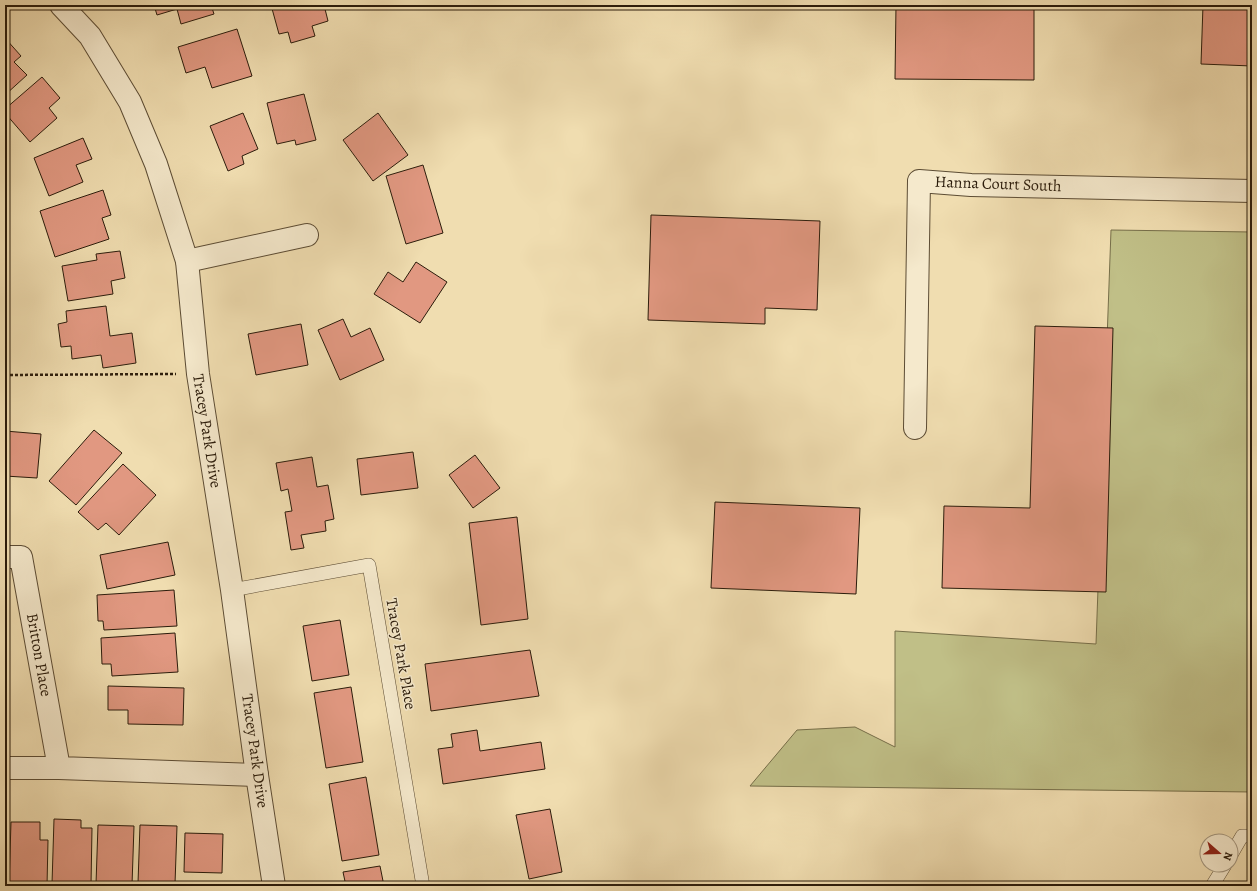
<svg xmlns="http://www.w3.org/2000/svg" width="1257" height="891" viewBox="0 0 1257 891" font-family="Alegreya,serif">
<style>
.green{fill:#c0bf87;stroke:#766e49}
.building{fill:#e19881;stroke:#2b1c0b}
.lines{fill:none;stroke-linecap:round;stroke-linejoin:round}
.service-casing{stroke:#5c4c34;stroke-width:14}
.minor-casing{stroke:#5c4c34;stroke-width:24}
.tertiary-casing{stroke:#5c4c34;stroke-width:24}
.path{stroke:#2b1c0b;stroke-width:2.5;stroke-dasharray:3 2;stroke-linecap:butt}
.service{stroke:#f5e9cc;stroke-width:13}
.minor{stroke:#f5e9cc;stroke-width:22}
.tertiary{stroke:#f5e9cc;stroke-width:22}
.labels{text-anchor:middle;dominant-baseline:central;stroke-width:3;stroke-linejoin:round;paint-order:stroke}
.street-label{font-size:16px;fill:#2b1c0b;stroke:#f5e9cc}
</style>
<rect width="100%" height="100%" fill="#f0ddb0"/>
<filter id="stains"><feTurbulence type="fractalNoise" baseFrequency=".005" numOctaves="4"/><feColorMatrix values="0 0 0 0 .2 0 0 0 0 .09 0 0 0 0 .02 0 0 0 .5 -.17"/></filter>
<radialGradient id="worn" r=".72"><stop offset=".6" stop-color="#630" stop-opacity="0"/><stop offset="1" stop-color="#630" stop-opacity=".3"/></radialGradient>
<path class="green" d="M1111,230L1252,232V792L750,786L797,730L855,727L895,747V631L1096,644Z"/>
<path class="building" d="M154,5H211L214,14L181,24L177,9L157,15Z
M271,5H324L328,21L312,26L315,36L291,43L288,32L279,34Z
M896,5H1034V80L895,79Z
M1203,5H1252V66L1201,64Z
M237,29L252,76L212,88L205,67L186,73L178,47Z
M5,38L21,56L14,62L27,75L5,95Z
M42,77L60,98L49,108L57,118L30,142L5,113V109Z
M304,94L316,140L296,145L295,140L277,144L267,103Z
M243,113L258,149L242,156L244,164L228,171L210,126Z
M378,113L408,155L373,181L343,140Z
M83,138L92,159L76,165L83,182L49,196L34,158Z
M423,165L443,233L406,244L386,176Z
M103,190L111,215L102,218L109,239L55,257L40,211Z
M651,215L820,221L817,310L765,308V324L648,320Z
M120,251L125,278L111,281L113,294L68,301L62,266L97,260L96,254Z
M416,262L447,282L420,323L374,294L388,272L403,282Z
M106,306L110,336L132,333L136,363L103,368L101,355L72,359L71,346L61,347L58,324L67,322L66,311Z
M343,319L351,337L370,328L384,360L340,380L318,330Z
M301,324L308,365L256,375L248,334Z
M1035,326L1113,328L1106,592L942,588L944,506L1030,508Z
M94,430L122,453L76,505L49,481Z
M5,431L41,434L37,478L5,476Z
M413,452L418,488L361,495L357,459Z
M475,455L500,488L473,508L449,475Z
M312,457L317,487L328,485L334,519L325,521L326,531L301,535L304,548L291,550L285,512L292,511L288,489L281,491L276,463Z
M123,464L156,495L119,535L106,523L98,530L78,512Z
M715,502L860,508L856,594L711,588Z
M517,517L528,619L481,625L469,523Z
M168,542L175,575L107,589L100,555Z
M174,590L177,626L104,630L103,621H98L97,595Z
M340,620L349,675L312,681L303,626Z
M175,633L178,672L112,676L111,664H102L101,638Z
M530,650L539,696L431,711L425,664Z
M108,686L184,688L183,725L128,724V710H108Z
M351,687L363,762L326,768L314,693Z
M477,730L480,751L541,742L545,769L443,784L438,749L453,747L451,734Z
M366,777L379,855L342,861L329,784Z
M550,809L562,872L529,879L516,815Z
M54,819L81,820V828H92L91,885L52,884Z
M11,822H40V840H48L47,886H9Z
M98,825L134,826L132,885L96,884Z
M140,825L177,826L175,884L138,883Z
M185,833L223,834L222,873L184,872Z
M380,866L384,886H346L343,872Z"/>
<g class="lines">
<g class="service-casing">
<path id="service" d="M232,590L369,565L423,886
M1231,855L1242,836H1252
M1212,886L1225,865"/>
</g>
<g class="minor-casing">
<path id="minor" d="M187,261L307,235
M915,428L919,181L971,185L1252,191
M5,557H21L59,768
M5,768H59L257,775"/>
</g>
<g class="tertiary-casing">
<path id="tertiary" d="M61,5L90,36L130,102L156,164L187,261L198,374L232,590L257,775L274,886"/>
</g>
<path class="path" d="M5,375L176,374"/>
<use href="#service" class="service"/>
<use href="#minor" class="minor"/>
<use href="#tertiary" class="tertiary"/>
</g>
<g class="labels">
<g class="street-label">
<text transform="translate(998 184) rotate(2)">Hanna Court South</text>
<text transform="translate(207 431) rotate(81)">Tracey Park Drive</text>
<text transform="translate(401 654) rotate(80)">Tracey Park Place</text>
<text transform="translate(39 655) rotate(80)">Britton Place</text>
<text transform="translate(255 751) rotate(82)">Tracey Park Drive</text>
</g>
</g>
<rect width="1257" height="891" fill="none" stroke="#f0ddb0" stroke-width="20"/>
<rect x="6" y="6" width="1245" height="879" fill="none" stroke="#2b1c0b" stroke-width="2"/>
<rect x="10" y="10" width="1237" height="871" fill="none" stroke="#2b1c0b"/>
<g transform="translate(1219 853) rotate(110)"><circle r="19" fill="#f5e9cc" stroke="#a4977f"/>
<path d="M0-3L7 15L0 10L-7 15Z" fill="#8f2418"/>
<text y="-6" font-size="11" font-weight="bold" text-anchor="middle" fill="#2b1c0b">N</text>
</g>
<rect width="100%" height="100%" filter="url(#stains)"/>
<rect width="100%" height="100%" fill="url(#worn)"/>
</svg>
